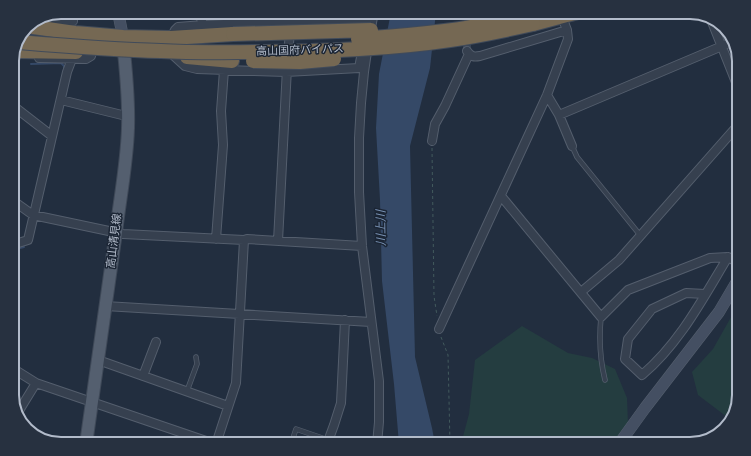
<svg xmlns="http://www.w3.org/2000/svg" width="751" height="456" viewBox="0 0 751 456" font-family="'Alegreya Sans','Noto Sans JP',sans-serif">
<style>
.green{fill:#243d40}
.water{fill:#354967}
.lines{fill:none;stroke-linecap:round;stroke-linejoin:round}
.stream{stroke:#354967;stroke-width:2}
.street-tunnel{stroke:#384354;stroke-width:8;stroke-dasharray:8 4;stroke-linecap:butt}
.lane-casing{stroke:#545e6d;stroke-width:5.5}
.street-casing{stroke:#545e6d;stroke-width:10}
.secondary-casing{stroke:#545e6d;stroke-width:12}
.primary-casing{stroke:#3f4958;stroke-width:14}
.highway-casing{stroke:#414b5a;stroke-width:16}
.path{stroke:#425a5d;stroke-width:1;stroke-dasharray:3 3;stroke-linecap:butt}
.lane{stroke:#36404f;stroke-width:4}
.street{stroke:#36404f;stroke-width:8}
.secondary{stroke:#444f62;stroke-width:11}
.primary{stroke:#545f6f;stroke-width:12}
.highway{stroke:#756853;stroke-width:14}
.highway-bridge-casing{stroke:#414b5a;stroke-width:16;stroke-linecap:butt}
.highway-bridge{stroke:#756853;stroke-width:14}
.labels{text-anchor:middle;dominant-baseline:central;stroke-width:3;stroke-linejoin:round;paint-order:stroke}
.street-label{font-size:11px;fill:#b2bbca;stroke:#1b2534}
.water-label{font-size:12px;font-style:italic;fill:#7891b3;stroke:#1b2534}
.rim{fill:none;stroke:#b2bbca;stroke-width:2}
</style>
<rect width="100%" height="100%" fill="#222e3f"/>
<path class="green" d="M739,303V395L732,420L726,426L727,417L698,395L692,372L713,349Z
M522,326L568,353L592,358L615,369L627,398L628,424L613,444H461L469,414L475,360Z"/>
<path class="water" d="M391,12H436L430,68L410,146L415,357L432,428L435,444H399L394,384L382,281L380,200L376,128L379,74Z"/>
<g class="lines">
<path class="stream" d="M49,18H66L68,16V12
M31,64L61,63L64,66V69
M12,250L24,247"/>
<path class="street-tunnel" d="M467,51V46L469,13"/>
<g class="lane-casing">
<path id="lane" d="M572,146L577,157L640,235
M601,317C599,338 600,360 605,380
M187,391L197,364L196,357
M291,444L296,429L328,440"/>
</g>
<g class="street-casing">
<path id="street" d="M469,13V12
M710,17L739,90
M40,21L60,23L73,21
M203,25L291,21H367L365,31
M370,33L374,12
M171,38L175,30L178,27L203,25L199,12
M368,45L364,72L361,103L359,138V192L362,246L379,381V422L377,444
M467,51C471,57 474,57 480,56L567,30
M288,54L291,21L293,12
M173,55L185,66L197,69L286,72L359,68L362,52
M39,58L86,59L91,56L92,52
M547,95L559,115L572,146
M61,100L122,115
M12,105L52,136
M559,115L734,41
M432,141L435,124L445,106L469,54
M501,196L601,317L628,290L710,258L728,257L739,263
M12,200L33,215L123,234L244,240L247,239L362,246
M216,239L223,145L221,111L224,70
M278,241L287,68
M12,245L28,240L67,72L72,59
M581,292L619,260L739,124
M705,294L686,293L652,309L628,339L625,359L642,375C680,343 703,298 728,257
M105,306L371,322
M439,329L547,95L568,39L567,30L562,17
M98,360L228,406
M12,368L36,383L215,444
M143,376L156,342
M17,414L36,383
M216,444L236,383L244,240
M327,444L334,425L341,403L345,320"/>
</g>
<g class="secondary-casing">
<path id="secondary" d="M118,12L123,37
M619,444L645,408L719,312L739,278"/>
</g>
<g class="primary-casing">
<path id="primary" d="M86,444L116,232C120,198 127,163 128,128C129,100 126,70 123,42"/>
</g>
<g class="highway-casing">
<path id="highway" d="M533,24L578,12
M27,26L75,33L123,37L171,38L233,34
M15,51L76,52
M187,57L232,61"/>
</g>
<path class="path" d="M432,148L434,296L437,316
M441,337L448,355L450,444"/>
<use href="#lane" class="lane"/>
<use href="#street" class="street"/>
<use href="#secondary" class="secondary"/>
<use href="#primary" class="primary"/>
<use href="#highway" class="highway"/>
<g class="highway-bridge-casing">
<path id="highway-bridge" d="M233,34L371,30
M358,39C390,37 422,34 453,30C480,26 506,20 532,14
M19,42C66,46 113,50 161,51C196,53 231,52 266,52C328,51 390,49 450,40C478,36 506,30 533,24
M253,61L300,62L334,59"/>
</g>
<use href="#highway-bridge" class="highway-bridge"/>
</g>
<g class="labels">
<g class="street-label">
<text transform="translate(300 50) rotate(-2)">高山国府バイパス</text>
<text transform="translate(114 241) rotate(-83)">高山清見線</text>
</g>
<g class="water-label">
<text transform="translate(381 228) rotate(-91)">川上川</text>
</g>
</g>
<path d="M0 0H751V456H0ZM61 19H690A42 42 0 0 1 732 61V395A42 42 0 0 1 690 437H61A42 42 0 0 1 19 395V61A42 42 0 0 1 61 19Z" fill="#273140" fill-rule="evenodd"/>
<path class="rim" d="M61 19H690A42 42 0 0 1 732 61V395A42 42 0 0 1 690 437H61A42 42 0 0 1 19 395V61A42 42 0 0 1 61 19Z"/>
</svg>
